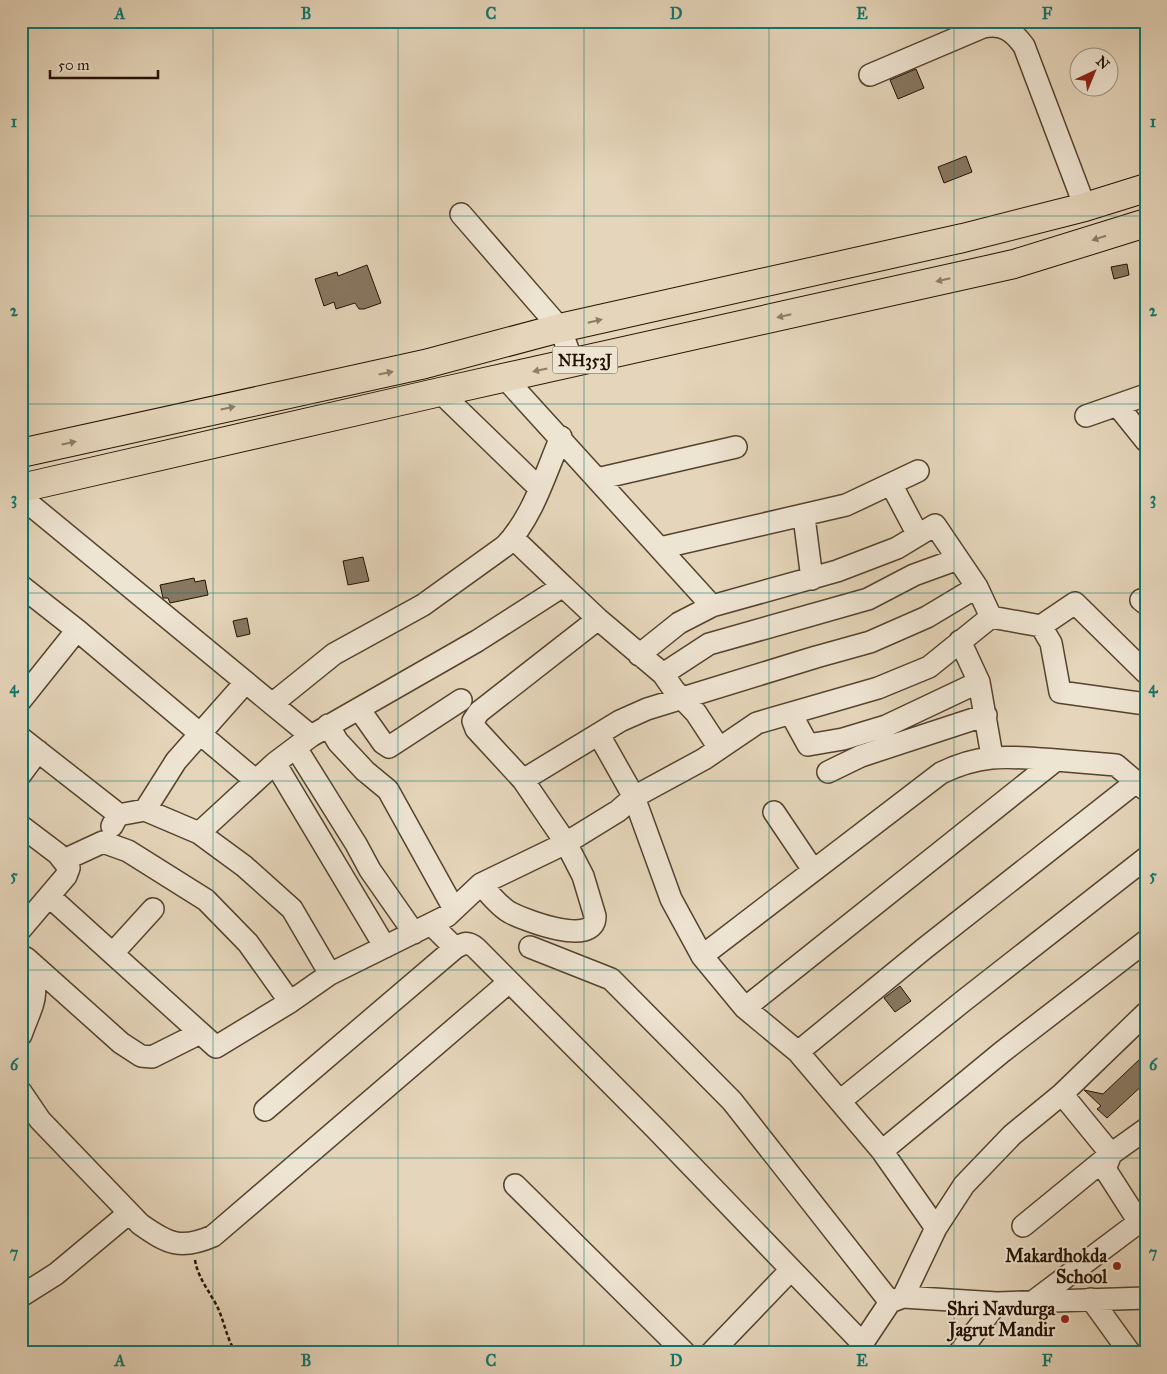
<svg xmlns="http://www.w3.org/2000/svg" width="1167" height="1374" viewBox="0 0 1167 1374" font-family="'IM FELL Great Primer',serif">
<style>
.building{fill:#887761;stroke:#241200}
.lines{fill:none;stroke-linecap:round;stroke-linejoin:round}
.minor-casing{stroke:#54432e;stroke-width:24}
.highway-casing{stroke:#241200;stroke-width:30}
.path{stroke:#241200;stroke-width:2.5;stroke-dasharray:4 2.5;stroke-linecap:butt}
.minor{stroke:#eee4d2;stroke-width:21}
.highway{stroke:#e5d5ba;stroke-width:28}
.oneway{fill:#8e7d66}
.grid{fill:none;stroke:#0f766e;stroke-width:1;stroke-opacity:0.55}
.poi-dot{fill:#8f2418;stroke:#eee4d2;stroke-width:2}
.labels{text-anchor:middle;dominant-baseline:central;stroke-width:4;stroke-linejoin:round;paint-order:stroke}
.shield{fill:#eee4d2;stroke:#61513f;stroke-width:1}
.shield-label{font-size:16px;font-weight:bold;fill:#241200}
.poi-label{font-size:18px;font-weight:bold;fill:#241200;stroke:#eee4d2;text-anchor:end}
.neatline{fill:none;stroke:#0f766e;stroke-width:2}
.grid-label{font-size:16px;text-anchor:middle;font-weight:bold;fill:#0f766e}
</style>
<rect width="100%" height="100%" fill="#e5d5ba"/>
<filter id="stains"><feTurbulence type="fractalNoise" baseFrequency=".004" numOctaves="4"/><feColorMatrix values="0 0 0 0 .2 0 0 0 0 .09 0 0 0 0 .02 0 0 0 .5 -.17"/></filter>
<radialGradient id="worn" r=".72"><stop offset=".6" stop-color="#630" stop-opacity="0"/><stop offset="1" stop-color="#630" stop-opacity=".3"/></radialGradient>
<path class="building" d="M916,69L924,88L898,99L890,80Z
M966,156L972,172L944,183L938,167Z
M1127,264L1129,275L1114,279L1111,267Z
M367,265L381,303L364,309H359L355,303L336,309L334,302L324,306L315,279L337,272L338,276Z
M363,557L369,581L348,585L343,561Z
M194,578L195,582L205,580L208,595L170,603L168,598H163L160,585Z
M247,618L250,634L237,637L233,621Z
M900,986L911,1001L895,1012L884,998Z
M1142,1057L1143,1061L1146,1059V1082L1107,1118L1097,1109L1101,1106L1084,1090L1103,1094Z"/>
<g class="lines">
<g class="minor-casing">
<path id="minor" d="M870,75L983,27C1003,23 1013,31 1024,46L1085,207
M461,214L560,328L573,363
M440,392L539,488
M1117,405L1146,441
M1086,416L1146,395
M597,479L736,447
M891,484L918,535
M21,497L311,736
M804,517L812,579
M513,538L563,586
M660,548L846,505L918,471
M21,586L77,630L255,780
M1141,600L1146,604
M991,617L1041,626L1051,643L1060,692L1146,704
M1041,626L1075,603L1146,673
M639,655L679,623L712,606
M663,674L709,644L868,599L914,575L958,559
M979,682L992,756
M21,700L77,630
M272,704L334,654L423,605L505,546C533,517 545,474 561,437
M359,709L383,743L389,747L461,700
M791,714L808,745L843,739L886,726L979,682L960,641
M328,725L338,742L365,771L388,790L454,909
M599,735L634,797L671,899L702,956L745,1008L798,1052L882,1151L936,1228
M21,738L113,810L118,815L112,826
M296,748L356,844L370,870L414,933
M275,763L385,947
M828,772L861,756L986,715
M21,774L38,751
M523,780L476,729L473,721L479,712L598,619
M145,810L176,761L245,683
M774,812L813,870
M118,815L145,810L199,833L244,866L292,909L330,974
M21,826L58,854L69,868L66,876L21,929
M199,833L275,763L311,736L477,641L563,586L598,619L663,674L674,690L696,713L719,748
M64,860L103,842L128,851L206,900L248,943L290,1002
M481,884C489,894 498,905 509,912C524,920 596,948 595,916L583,876L566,843L523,780L620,721L647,709L816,657L870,642L927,617L977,587
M50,897L216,1047L290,1002L330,974L447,916L481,884L566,843L618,811L634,797L704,759L757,723L878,688L929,667L991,617L977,587L935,525L897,548L837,571L712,606L505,378
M431,924L455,948C464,943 468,941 476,948L655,1128L863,1344
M530,947L611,979L732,1101L890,1302
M113,953L153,909
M702,956L941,773C984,752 1010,757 1056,760
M26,958L121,1043L141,1056L152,1057L200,1033
M745,1008L1056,760L1116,765L1136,782
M21,1035C34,999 41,997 27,960
M798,1052L925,948L1136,782L1146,790
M21,1092L40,1120L140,1224C168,1244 181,1250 213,1236L509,982
M840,1101L962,1002L1146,858
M265,1110L455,948
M882,1151L1002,1052L1146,941
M515,1185L685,1353
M1023,1226L1111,1154L1146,1129
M21,1296L56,1274L129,1213
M903,1297L936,1228L964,1185L1012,1135L1062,1094L1146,1013
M1091,1299L1130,1353
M1034,1301L1139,1222L1105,1169L1111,1154L1062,1094
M711,1353L784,1277
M856,1353L890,1302L903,1297L997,1303L1146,1298
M959,1353L997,1303"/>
</g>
<g class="highway-casing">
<path id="highway" d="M21,453L425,364L560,328L963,238L1085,207L1146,188
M21,488L440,392L1014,264L1146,223"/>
</g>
<path class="path" d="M195,1260C198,1280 213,1295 220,1313C225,1326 228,1341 236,1353"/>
<use href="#minor" class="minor"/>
<use href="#highway" class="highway"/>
</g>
<defs><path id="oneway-solid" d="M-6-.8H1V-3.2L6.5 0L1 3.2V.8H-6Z" transform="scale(1.25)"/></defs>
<g class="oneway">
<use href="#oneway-solid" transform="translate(1099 238) rotate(163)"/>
<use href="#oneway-solid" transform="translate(943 280) rotate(167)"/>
<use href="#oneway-solid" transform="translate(784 316) rotate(167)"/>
<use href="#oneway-solid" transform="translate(595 321) rotate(-13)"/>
<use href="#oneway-solid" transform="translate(540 370) rotate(168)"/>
<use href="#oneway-solid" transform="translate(386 373) rotate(-12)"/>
<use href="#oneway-solid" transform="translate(228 408) rotate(-12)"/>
<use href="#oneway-solid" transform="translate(69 443) rotate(-12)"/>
</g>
<path class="grid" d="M213,21V1353M398,21V1353M584,21V1353M769,21V1353M954,21V1353M21,216H1146M21,404H1146M21,593H1146M21,781H1146M21,970H1146M21,1158H1146"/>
<g class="poi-dot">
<circle cx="1117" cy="1266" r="5"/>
<circle cx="1065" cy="1319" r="5"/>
</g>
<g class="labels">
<rect class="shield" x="552.5" y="346.5" width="65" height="27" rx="4"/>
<g class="shield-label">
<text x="585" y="360">NH353J</text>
</g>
<g class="poi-label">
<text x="1107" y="1256">Makardhokda<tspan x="1107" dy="21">School</tspan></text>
<text x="1055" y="1309">Shri Navdurga<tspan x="1055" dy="21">Jagrut Mandir</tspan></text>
</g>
</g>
<rect width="1167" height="1374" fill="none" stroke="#e5d5ba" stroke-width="55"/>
<g transform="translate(1094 72) rotate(44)"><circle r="24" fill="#eee4d2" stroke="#9d907e"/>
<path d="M0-4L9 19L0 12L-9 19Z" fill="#8f2418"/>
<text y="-8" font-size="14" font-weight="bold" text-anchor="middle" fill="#241200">N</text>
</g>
<path d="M50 70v8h108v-8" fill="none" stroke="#241200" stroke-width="2.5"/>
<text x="58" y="70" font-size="15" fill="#241200" stroke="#eee4d2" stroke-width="4" paint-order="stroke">50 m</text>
<rect x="28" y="28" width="1112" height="1318" class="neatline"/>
<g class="grid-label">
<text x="120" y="19">A</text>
<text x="306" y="19">B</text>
<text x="491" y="19">C</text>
<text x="676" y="19">D</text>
<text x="862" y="19">E</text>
<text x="1047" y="19">F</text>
<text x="14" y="127">1</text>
<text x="1153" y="127">1</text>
<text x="14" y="316">2</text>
<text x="1153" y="316">2</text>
<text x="14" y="504">3</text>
<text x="1153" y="504">3</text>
<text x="14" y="693">4</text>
<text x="1153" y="693">4</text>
<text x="14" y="881">5</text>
<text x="1153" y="881">5</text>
<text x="14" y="1070">6</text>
<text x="1153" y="1070">6</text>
<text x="14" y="1258">7</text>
<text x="1153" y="1258">7</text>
<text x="120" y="1366">A</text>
<text x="306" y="1366">B</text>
<text x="491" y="1366">C</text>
<text x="676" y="1366">D</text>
<text x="862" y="1366">E</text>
<text x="1047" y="1366">F</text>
</g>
<rect width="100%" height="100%" filter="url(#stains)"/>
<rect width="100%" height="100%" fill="url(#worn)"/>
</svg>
